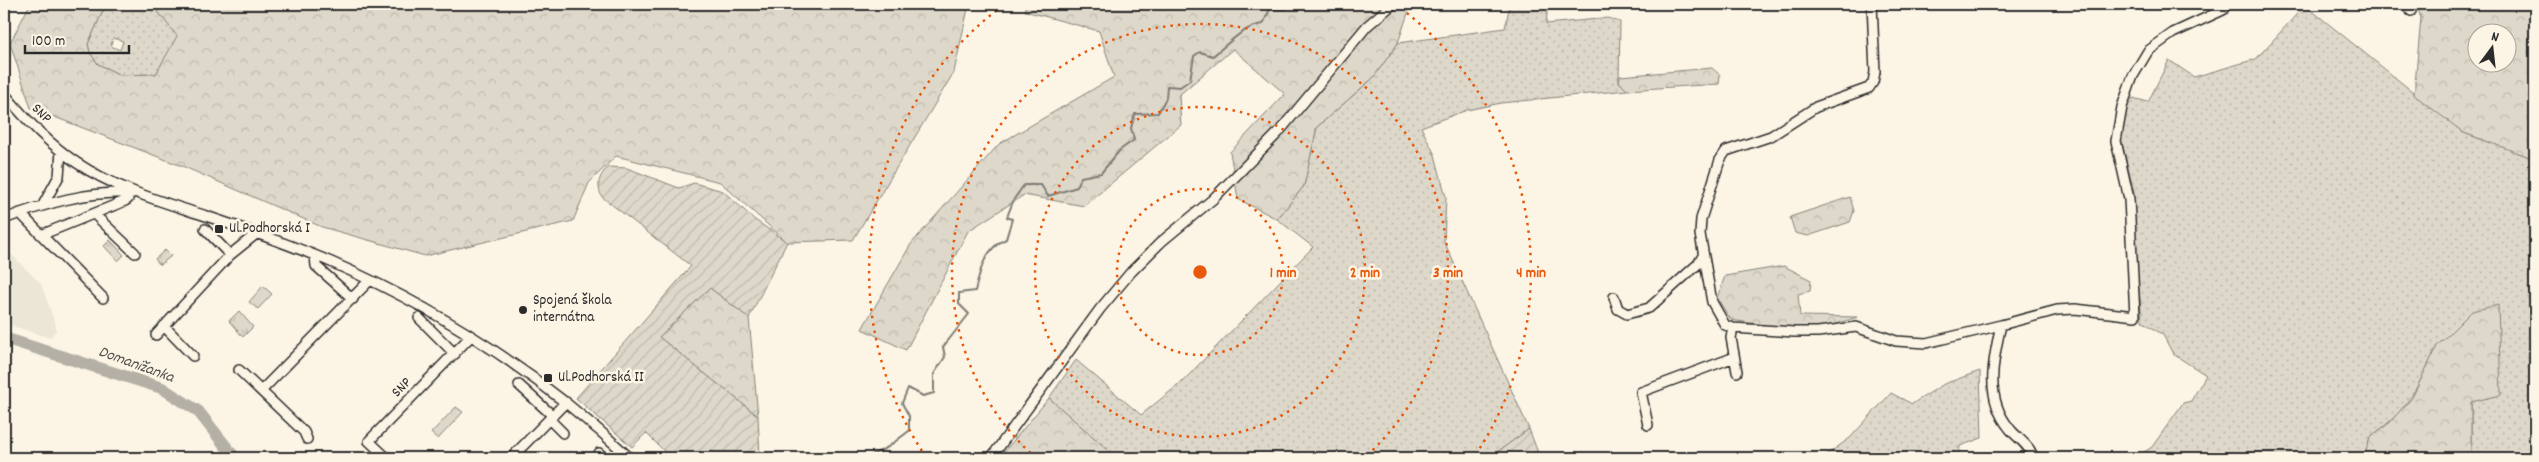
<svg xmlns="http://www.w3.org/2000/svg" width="2539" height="462" viewBox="0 0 2539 462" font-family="Dekko,sans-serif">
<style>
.built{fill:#ece6d7}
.grass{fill:url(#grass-dots);stroke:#84827a;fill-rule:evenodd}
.forest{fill:url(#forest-crowns);stroke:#84827a;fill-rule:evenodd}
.park{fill:url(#park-tufts);stroke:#84827a}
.garden{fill:url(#garden-furrows);stroke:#84827a}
.pitch{fill:#ded8ca;stroke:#84827a}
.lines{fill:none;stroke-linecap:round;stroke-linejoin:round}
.stream{stroke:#7d7b74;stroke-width:2}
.river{stroke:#b4b0a5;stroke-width:12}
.minor-casing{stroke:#2b2b2b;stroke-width:12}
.minor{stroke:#fcf5e5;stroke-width:9}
.ring{fill:none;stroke:#e8590c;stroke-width:2.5;stroke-dasharray:2.5 5}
.poi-dot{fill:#2b2b2b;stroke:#fcf5e5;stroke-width:2}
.labels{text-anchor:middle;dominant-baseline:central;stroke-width:5;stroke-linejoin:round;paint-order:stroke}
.street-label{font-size:15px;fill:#2b2b2b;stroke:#fcf5e5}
.poi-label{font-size:15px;fill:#2b2b2b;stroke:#fcf5e5;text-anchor:start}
.water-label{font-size:16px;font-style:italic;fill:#545350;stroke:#fcf5e5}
.centre{fill:#e8590c;stroke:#fcf5e5;stroke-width:2.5}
.ring-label{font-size:15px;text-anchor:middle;font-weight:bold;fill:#e8590c;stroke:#fcf5e5;stroke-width:5;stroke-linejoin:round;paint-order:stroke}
</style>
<defs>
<pattern id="grass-dots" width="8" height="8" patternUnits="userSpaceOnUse" patternTransform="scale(1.25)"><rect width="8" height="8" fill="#ded8ca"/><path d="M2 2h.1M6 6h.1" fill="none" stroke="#bfbaae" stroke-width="1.8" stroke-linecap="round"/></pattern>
<pattern id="forest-crowns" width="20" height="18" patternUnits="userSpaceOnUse" patternTransform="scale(1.25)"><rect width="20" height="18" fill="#ded8ca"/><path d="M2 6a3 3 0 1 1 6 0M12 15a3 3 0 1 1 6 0" fill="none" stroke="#bfbaae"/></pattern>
<pattern id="park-tufts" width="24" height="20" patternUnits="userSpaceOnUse" patternTransform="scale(1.25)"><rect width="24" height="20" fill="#ded8ca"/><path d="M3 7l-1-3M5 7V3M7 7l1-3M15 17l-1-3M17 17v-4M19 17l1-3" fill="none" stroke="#bfbaae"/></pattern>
<pattern id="garden-furrows" width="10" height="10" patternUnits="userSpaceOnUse" patternTransform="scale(1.25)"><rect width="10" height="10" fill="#ded8ca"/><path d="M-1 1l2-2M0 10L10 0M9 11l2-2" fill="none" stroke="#bfbaae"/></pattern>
</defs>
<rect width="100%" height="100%" fill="#fcf5e5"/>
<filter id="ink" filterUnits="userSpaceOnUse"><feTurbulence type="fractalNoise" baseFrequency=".02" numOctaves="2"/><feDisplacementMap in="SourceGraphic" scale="10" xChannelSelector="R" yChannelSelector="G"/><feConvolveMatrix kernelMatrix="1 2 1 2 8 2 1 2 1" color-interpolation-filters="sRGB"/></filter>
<g filter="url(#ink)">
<path class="built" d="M4,247L41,284L56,326V330L50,338L4,323Z"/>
<path class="grass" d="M106,4H152L178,36L156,74L120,75L98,64L90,53L88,44ZM113,38L123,41L120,50L111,46Z
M1510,4H1548L1546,24L1608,18L1620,22L1619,82L1627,90L1501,103L1467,110L1421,127L1435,155L1446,197L1444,241L1529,429L1489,458H1117L1049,398L1076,360L1141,415L1182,382L1313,247L1277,219L1304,186L1317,127L1373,78L1398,43L1505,28Z
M2305,5L2464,133L2535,159V458H2471V401L2437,346C2417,388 2409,410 2370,437L2364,458H2135L2152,447L2183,403L2191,401L2206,375L2173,354L2163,335L2142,321L2135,245L2134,192L2121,139L2123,112L2133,98L2148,102L2169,60L2194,77L2256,59Z
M1980,371L1982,438L1960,446L1959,458H1822L1850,438L1891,393L1912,404L1944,384Z"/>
<path class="forest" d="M30,4H106L88,44L90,53L98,64L120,75L156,74L177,36L152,4H969L954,72L853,240L787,242L720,182L616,156L589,183L573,221L425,256L322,227L182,166L31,108L10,43Z
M1025,4L1371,5L1418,4L1410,7L1398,43L1373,78L1317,127L1304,186L1277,219L1238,199L1230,152L1285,94L1233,49L1179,95L1181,125L1084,206L1024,195L968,231L906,350L862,329L911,244L999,144L1114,77L1099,31L1025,11Z
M2416,4H2535V159L2464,133L2414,95L2421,18ZM2506,32V62H2476V32Z
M1712,68L1720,75L1719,84L1627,90L1619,82L1620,76Z
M1850,197L1854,211L1850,222L1808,236L1795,233L1790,217Z
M1784,266L1811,280L1810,291L1798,294L1800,316L1858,317L1826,327L1783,328L1731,320L1717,298L1725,276Z
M710,288L749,318L758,416L659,337Z
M2498,305L2501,395L2471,402V458H2364L2370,437L2388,424L2412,398L2437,346L2472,311Z
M1049,398L1117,458H999Z"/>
<path class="park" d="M110,240L124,255L118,261L104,246Z
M165,250L171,256L160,265L155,259Z
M239,311L253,327L243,337L229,321Z
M456,407L463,412L438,439L431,433Z"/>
<path class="garden" d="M608,167L627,168L679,188L694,183L723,191L755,220L787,242L749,318L710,288L659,337L758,416L760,458H671L646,433L632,447L576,398L691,266L602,197C596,184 599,176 608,167Z
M1529,429L1540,458H1489Z"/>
<path class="pitch" d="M263,286L272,294L258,309L249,302Z"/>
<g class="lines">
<path class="stream" d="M866,458L888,447L909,431V416L902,403L908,388L923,396L934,393V374L945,357L943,347L969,314L959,304V293L975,291C980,270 985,248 1006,239L1012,219L1007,217L1014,199L1024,185H1041L1048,196L1077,187L1081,177L1101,173L1120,150L1134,140L1131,128L1135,114L1158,113L1166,98L1167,86L1180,87L1190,80L1194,56L1200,52L1213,56C1228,44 1244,26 1263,24L1270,9H1287L1291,4"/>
<path class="river" d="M4,338L162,388L198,411L235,458"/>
<g class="minor-casing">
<path id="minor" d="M1872,4L1875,72L1873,82L1869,88L1816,107L1771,136L1726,151L1720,160L1701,219L1700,234L1712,302L1725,325L1733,328L1794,332H1818L1856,327L1896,341L1926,343L2001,325C1993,360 1984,398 2010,429C2017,438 2031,446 2033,458
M2407,4L2411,11
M4,93C25,119 49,144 77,163C116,189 163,202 206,216C248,230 291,245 331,262C441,310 542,376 630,458
M43,205L59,176L61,151
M20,213L103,298
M94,214L135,253
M4,219C47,203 87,191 133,193
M205,229L230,255
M41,235L125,201L128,199V193
M315,256L316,266L353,299
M1614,297L1618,309L1627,314L1649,308L1698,264L1703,256
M419,318L455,354
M2001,325L2057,310L2075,309L2135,316L2129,199L2116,141L2122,107L2133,76L2148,51L2173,33L2223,10L2226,4
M164,326L193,356
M156,335L230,255L256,234
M1734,354L1737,372
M239,370L304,432L307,439
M519,385L553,416
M261,391L370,280
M550,420L563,433
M1648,425L1641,392L1732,358L1734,354L1731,338L1733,328
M599,453L605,458
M387,458L369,441L471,336
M511,458L566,402
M991,458L1100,309L1131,272L1161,242L1213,199L1278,133L1367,26L1393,4"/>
</g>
<use href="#minor" class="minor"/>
</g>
</g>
<g class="ring">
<circle cx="1200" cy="272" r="83"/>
<circle cx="1200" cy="272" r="165"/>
<path d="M1036 458A248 248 0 1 1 1364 458"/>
<path d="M926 457A331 331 0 0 1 1005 4M1395 4A331 331 0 0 1 1474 457"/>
</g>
<g class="poi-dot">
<rect x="214" y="224" width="10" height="10" rx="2.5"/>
<circle cx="523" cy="310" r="5"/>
<rect x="543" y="373" width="10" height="10" rx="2.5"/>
</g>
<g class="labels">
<g class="street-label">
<text transform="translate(41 114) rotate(45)">SNP</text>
<text transform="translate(402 388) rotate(-45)">SNP</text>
</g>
<g class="poi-label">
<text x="229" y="229">Ul.Podhorská I</text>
<text x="533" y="301">Spojená škola<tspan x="533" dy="17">internátna</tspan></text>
<text x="558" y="378">Ul.Podhorská II</text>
</g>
<g class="water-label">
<text transform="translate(136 365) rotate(20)">Domanižanka</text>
</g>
</g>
<circle cx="1200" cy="272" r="8" class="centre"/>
<g class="ring-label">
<text x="1283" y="277">1 min</text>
<text x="1365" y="277">2 min</text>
<text x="1448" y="277">3 min</text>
<text x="1531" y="277">4 min</text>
</g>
<rect width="2539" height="462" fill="none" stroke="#fcf5e5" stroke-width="20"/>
<rect x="10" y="10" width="2519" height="442" fill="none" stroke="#2b2b2b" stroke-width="2" filter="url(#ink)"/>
<g transform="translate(2492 48) rotate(15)"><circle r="24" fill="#fcf5e5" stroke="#a8a49b"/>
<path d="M0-4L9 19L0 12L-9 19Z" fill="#2b2b2b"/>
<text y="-8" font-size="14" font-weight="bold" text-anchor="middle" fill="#2b2b2b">N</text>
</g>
<path d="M25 45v8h104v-8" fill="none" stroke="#2b2b2b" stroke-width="2.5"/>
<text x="32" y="45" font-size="15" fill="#2b2b2b" stroke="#fcf5e5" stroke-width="4" paint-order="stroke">100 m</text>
</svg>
